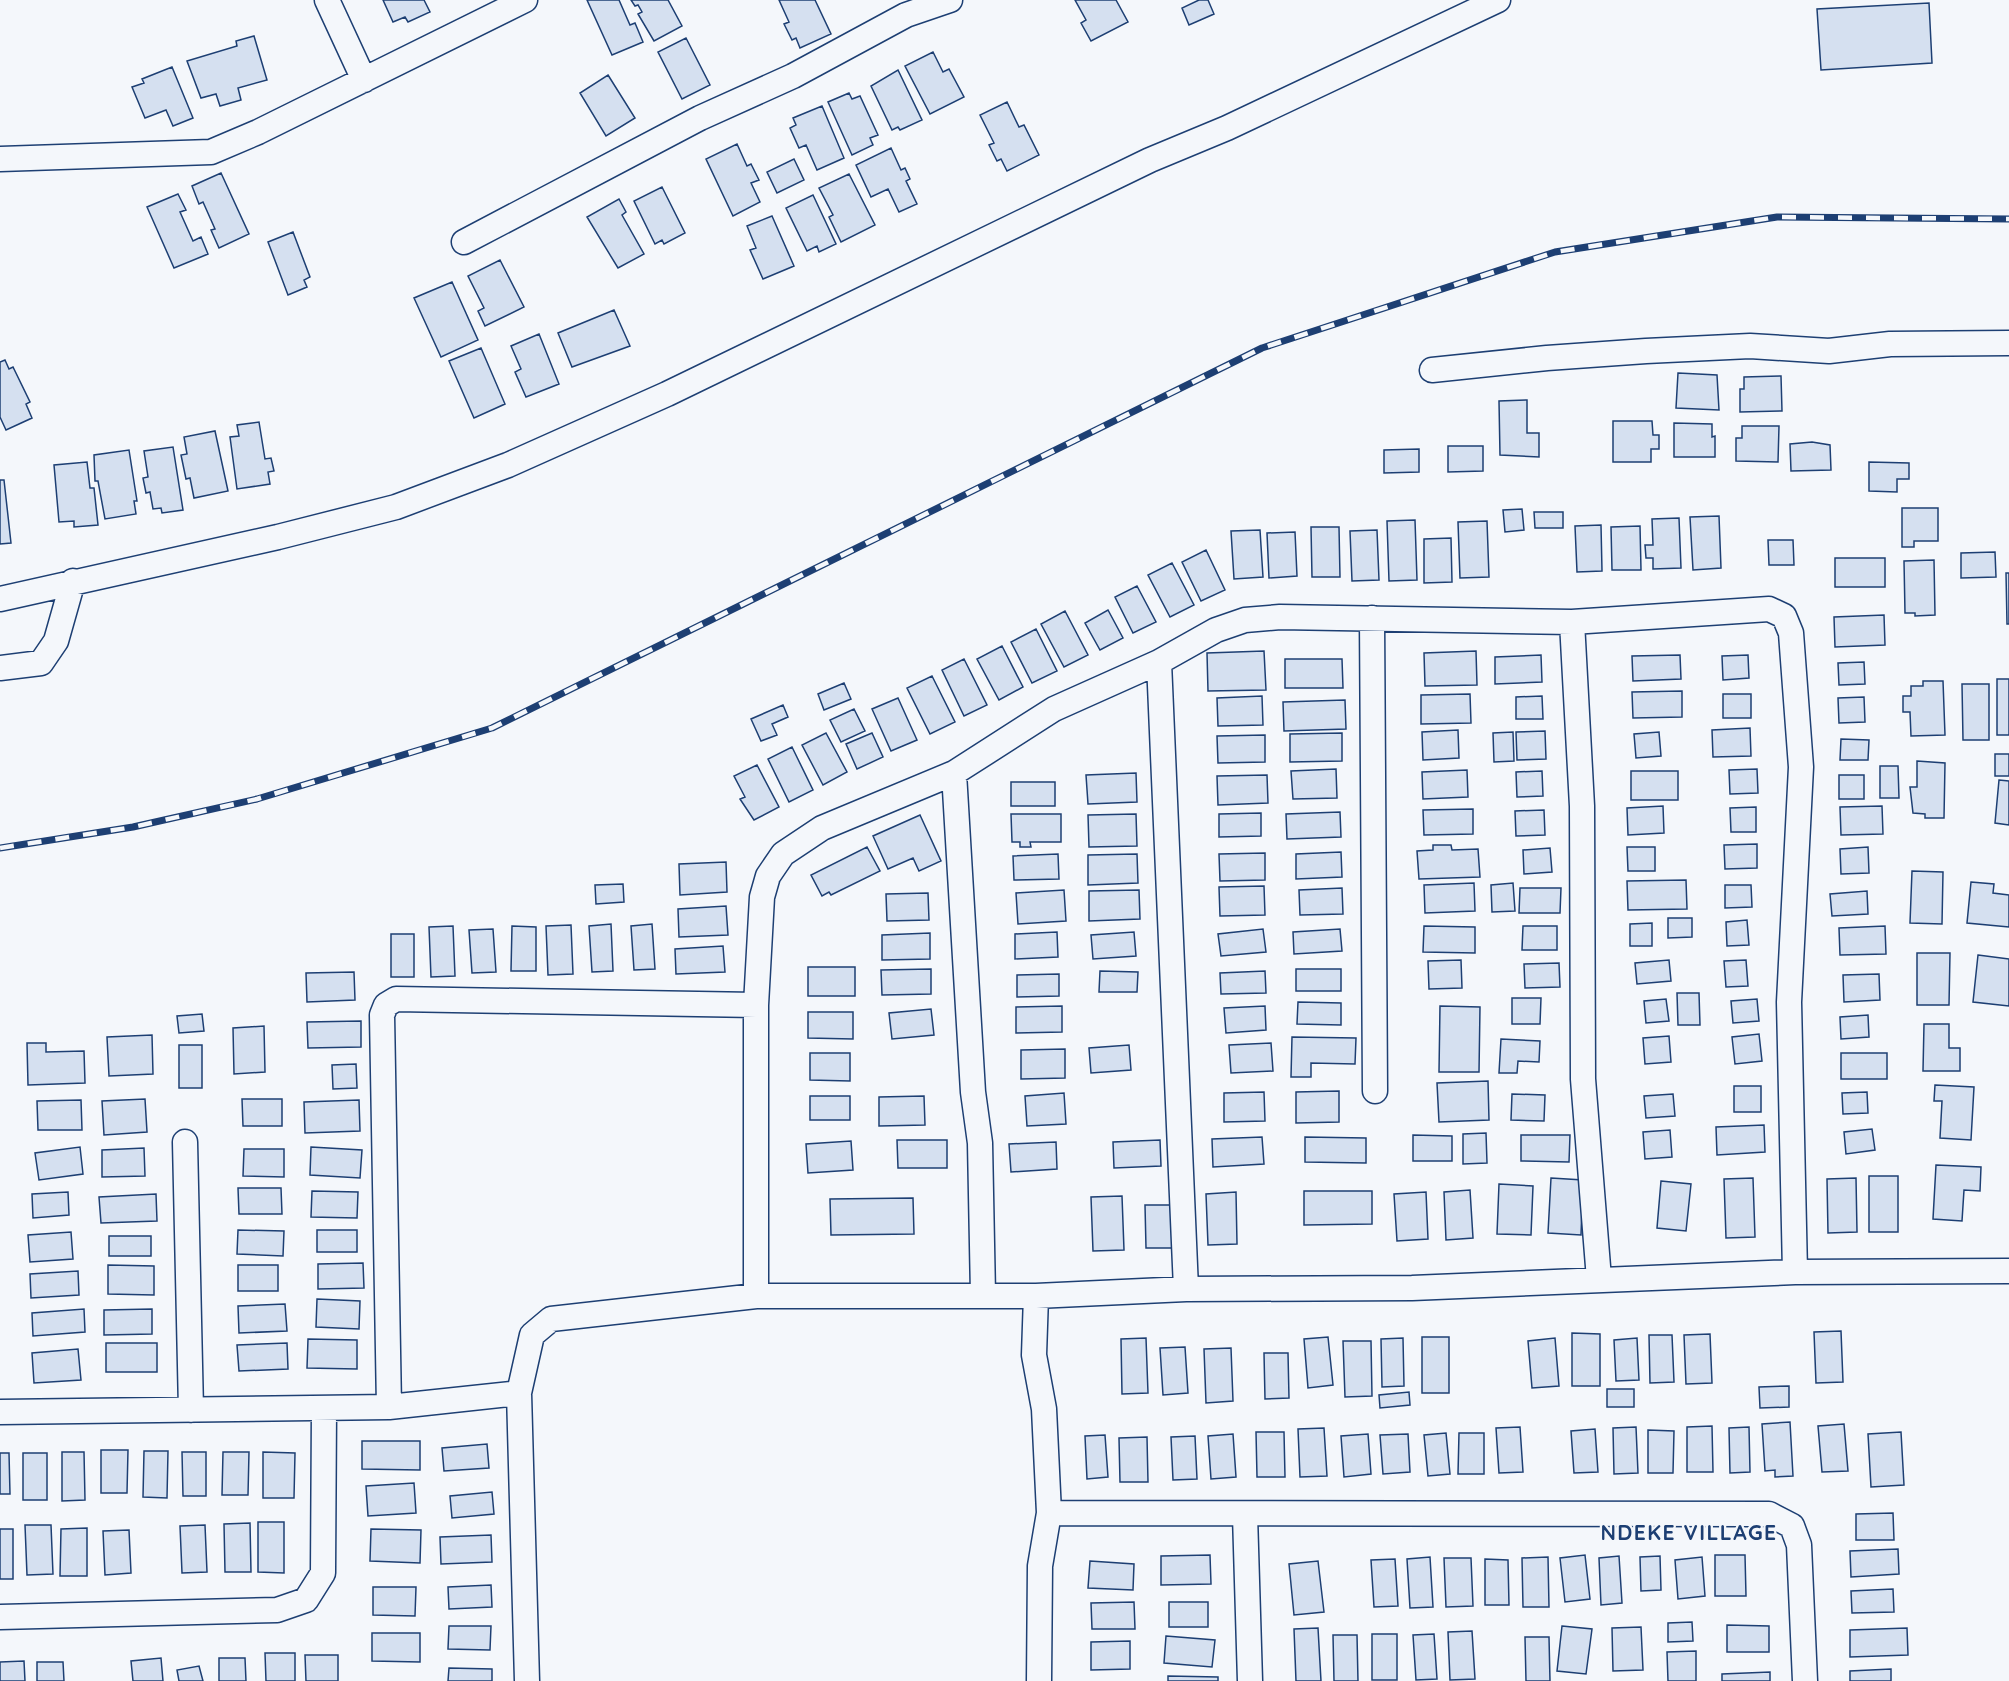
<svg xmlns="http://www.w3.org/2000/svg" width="2009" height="1681" viewBox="0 0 2009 1681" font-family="Quicksand,sans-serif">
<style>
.building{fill:#d5e0f0;stroke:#1d3f73;stroke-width:1.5}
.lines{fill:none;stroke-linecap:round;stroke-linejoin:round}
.minor-casing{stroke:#1d3f73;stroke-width:27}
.minor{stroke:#f4f7fb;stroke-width:24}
.rail-casing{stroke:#1d3f73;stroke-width:7}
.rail{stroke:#f4f7fb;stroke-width:4.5;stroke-dasharray:14;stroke-linecap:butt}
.labels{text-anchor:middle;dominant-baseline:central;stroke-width:4.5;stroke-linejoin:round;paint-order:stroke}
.district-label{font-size:21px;font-weight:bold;letter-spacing:1.5px;fill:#1d3f73;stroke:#f4f7fb}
</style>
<rect width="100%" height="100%" fill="#f4f7fb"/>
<path class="building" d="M383,0H424L430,12L408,22L405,17L393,22Z
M587,0H619L630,25L635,23L643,42L612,55Z
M631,0H668L682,26L654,41L638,14L642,12L638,5L635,6Z
M779,0H815L831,34L800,48L796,38L792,40L784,24L789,22Z
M1075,0H1116L1128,22L1091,41L1081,23L1086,20Z
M1199,0H1208L1214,14L1189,25L1182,8Z
M1929,3L1932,63L1821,70L1817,9Z
M254,36L267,80L238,88L241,100L220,106L216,94L201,98L187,61L237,46L236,41Z
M686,38L710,85L682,99L658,52Z
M933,52L943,72L949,69L964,97L930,114L905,66Z
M172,67L193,118L173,126L166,110L145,118L132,87L144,83L142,79Z
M898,70L922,120L900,130L898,127L892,130L871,86Z
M608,75L635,118L606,136L580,93Z
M849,93L852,99L860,96L878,135L870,138L873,145L852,155L828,102Z
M1007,102L1019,127L1024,125L1039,155L1007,171L1001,159L997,161L989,145L994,143L980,115Z
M822,106L844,158L817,170L806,145L799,148L790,128L796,125L793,118Z
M737,144L747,166L751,164L759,180L751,183L760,202L733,216L706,159Z
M891,148L901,170L905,168L910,179L906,181L917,204L899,212L888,189L871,197L856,165Z
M794,159L804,180L777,193L767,172Z
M221,173L249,234L219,248L211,230L215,229L203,202L199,204L192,186Z
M849,174L875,225L841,242L829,217L833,215L819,188Z
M662,187L685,233L664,244L662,240L655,244L634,201Z
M178,194L186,210L180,212L193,241L201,237L208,254L174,268L147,207Z
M813,195L836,244L819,252L817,246L807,251L786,208Z
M619,199L626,212L622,215L644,254L618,268L587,217Z
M772,216L794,266L763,279L750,250L756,248L747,226Z
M293,232L310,277L304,280L307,287L288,295L268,242Z
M500,260L524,307L485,326L478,311L484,308L468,276Z
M452,282L478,340L441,357L414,298Z
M614,310L630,346L572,367L558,333Z
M539,334L559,384L526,397L515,372L521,369L511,346Z
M481,348L505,404L474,418L449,361Z
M5,360L9,369L13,367L30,402L26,404L32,418L6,430L0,417V362Z
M1678,373L1717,375L1719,410L1676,408Z
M1781,376L1782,411L1740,412V389H1744V377Z
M1527,400V433H1539V457L1500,455L1499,401Z
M1613,421H1652L1653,435H1659V449H1651V462H1613Z
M259,422L265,459L271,458L274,471L268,472L270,484L237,489L230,437L239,436L237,425Z
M1674,423L1712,424V437L1715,436V457H1674Z
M1742,426H1779L1778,462L1736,461V438H1742Z
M215,431L228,491L194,498L190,478L186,479L181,455L187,454L184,437Z
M1812,442L1830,445L1831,470L1791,471L1790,444Z
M1448,446H1483V471L1448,472Z
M173,447L183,510L162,513L161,508L153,509L150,492L146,493L143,478L148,477L144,451Z
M1419,449V472L1384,473V450Z
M129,450L137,501H134L136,514L105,519L98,481H95L94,455Z
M87,462L90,488H94L98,525L74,527V521L59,522L54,465Z
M1869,462L1909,463V479H1897V492L1869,491Z
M0,480H4L11,543L0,544Z
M1902,508H1938V541H1914V547H1902Z
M1522,509L1524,530L1505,532L1503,510Z
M1534,512H1563V528H1535Z
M1719,516L1721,568L1693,570L1690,517Z
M1679,518L1681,568L1653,569V558H1646L1645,545H1653L1652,519Z
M1415,520L1417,580L1389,581L1387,521Z
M1487,521L1489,577L1460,578L1458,522Z
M1601,525L1602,571L1577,572L1575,526Z
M1640,526L1641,570H1612L1611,527Z
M1311,527H1339L1340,577H1312Z
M1260,530L1263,577L1234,579L1231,531Z
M1377,530L1379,580L1352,581L1350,531Z
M1295,532L1297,576L1269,578L1267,533Z
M1451,538L1452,582L1424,583V539Z
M1768,540H1793L1794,565H1769Z
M1206,550L1225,590L1201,601L1182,562Z
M1995,552L1996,577L1961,578V553Z
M1835,558H1885V587H1835Z
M1934,560L1935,615L1915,616V613H1905L1904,561Z
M1172,563L1194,605L1170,617L1148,575Z
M2006,573H2009V624H2007Z
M1137,586L1156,622L1133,633L1115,597Z
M1108,610L1123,638L1100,650L1085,623Z
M1065,611L1088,655L1064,667L1041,624Z
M1884,615L1885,645L1835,647L1834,617Z
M1036,629L1057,671L1032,683L1011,642Z
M1002,646L1023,687L999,700L977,659Z
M1264,651L1266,690L1208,691L1207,653Z
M1476,651L1477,685L1425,686L1424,653Z
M1541,655L1542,682L1495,684V657Z
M1680,655L1681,679L1633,681L1632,656Z
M1748,655L1749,678L1723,680L1722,656Z
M964,659L987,705L964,716L942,670Z
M1285,659H1342L1343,688H1285Z
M1864,662L1865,684L1839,685L1838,663Z
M932,676L955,722L930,734L907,688Z
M1997,679H2009V735H1997Z
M1923,681H1943L1945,735L1911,736L1910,712H1903V696H1911V686H1923Z
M844,683L851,699L824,710L818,694Z
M1962,684H1989V740H1963Z
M1682,691V717L1633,718L1632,692Z
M1470,694L1471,723L1421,724V695Z
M1723,694H1751V718H1723Z
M1262,696L1263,725L1218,726L1217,698Z
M1542,696L1543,719H1516V697Z
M1864,697L1865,722L1839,723L1838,698Z
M898,698L917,740L891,751L872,709Z
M1345,700L1346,729L1284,731L1283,702Z
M783,705L788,717L772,724L777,735L761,741L751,719Z
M854,709L865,731L841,742L830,720Z
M1750,728L1751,756L1713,757L1712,730Z
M1458,730L1459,758L1423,760L1422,732Z
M1545,731L1546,759L1517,760L1516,732Z
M1513,732L1514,761L1494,762L1493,733Z
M1659,732L1661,756L1636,758L1634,734Z
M826,733L847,772L823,785L802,745Z
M872,733L883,757L857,769L846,744Z
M1342,733V761L1290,762V734Z
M1265,735V762L1218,763L1217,736Z
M1841,739L1869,740L1868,760H1840Z
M792,747L813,790L789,802L768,759Z
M1995,754H2009V776H1995Z
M1917,761L1945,763L1944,818H1925V814L1913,813L1910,787H1917Z
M757,765L779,807L754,820L740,799L745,797L734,776Z
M1880,766H1898L1899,798H1880Z
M1336,769L1337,798L1293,799L1291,771Z
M1757,769L1758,793L1730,794L1729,770Z
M1467,770L1468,797L1423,799L1422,772Z
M1542,771L1543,796L1517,797L1516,772Z
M1631,771H1678V800H1631Z
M1136,773L1137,802L1088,804L1086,775Z
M1267,775L1268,803L1218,805L1217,776Z
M1839,775H1864V799H1839Z
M1999,780L2009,781V825L1995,823Z
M1011,782H1055V806H1011Z
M1663,806L1664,833L1628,835L1627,808Z
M1882,806L1883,834L1841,835L1840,807Z
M1756,807V832H1731L1730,808Z
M1473,809V834L1424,835L1423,810Z
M1544,810L1545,835L1516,836L1515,811Z
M1340,812L1341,837L1287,839L1286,814Z
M1261,813V836L1219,837V814Z
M1011,814H1061V842H1030L1031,847H1020V842H1012Z
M1136,814L1137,846L1089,847L1088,815Z
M920,815L941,861L919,871L913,858L888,869L873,836Z
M1757,844V868L1725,869L1724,845Z
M1433,845H1451L1452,850L1478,849L1480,877L1419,879L1417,851L1433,850Z
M867,847L880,871L831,895L829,892L822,896L811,875Z
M1627,847H1655V871H1628Z
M1868,847L1869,873L1841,874L1840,849Z
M1550,848L1552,872L1524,874L1523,850Z
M1341,852L1342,877L1296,879V854Z
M1265,853V880L1220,881L1219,854Z
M1058,854L1059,879L1014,880L1013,856Z
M1137,854L1138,883L1088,885V855Z
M726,862L727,892L680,895L679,864Z
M1912,871L1943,872L1942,924L1910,923Z
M1686,880L1687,909L1628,910L1627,881Z
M1971,882L1994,884L1993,893L2009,895V927L1967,923Z
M1474,883L1475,911L1425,913L1424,885Z
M1513,883L1515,911L1492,912L1491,885Z
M623,884L624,902L596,904L595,885Z
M1725,885H1751L1752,907L1725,908Z
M1264,886L1265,915L1220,916L1219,887Z
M1342,888L1343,914L1300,915L1299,890Z
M1520,888H1561L1560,913H1519Z
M1064,890L1066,921L1018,924L1016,893Z
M1139,890L1140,919L1089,921V891Z
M1867,891L1868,914L1832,916L1830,894Z
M928,893L929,920L887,921L886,894Z
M726,906L728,935L679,937L678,909Z
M1668,918H1692V937L1668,938Z
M1747,920L1749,945L1727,946L1726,922Z
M1652,923V946H1630V924Z
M611,924L613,971L592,972L589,926Z
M652,924L655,969L634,970L631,926Z
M571,925L573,974L548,975L546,926Z
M453,926L455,976L431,977L429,927Z
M512,926L536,927V971H511Z
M1424,926L1475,927V953L1423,952Z
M1523,926H1557V950H1522Z
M1885,926L1886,954L1840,955L1839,928Z
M493,929L496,972L472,973L469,930Z
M1263,929L1266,952L1221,956L1218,934Z
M1340,929L1342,951L1294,954L1293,932Z
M1057,932L1058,957L1015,959V934Z
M1134,932L1136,956L1093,959L1091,935Z
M930,933V959L882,960V935Z
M391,934H414V977H391Z
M723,946L725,972L676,974L675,949Z
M1917,953H1950L1949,1005H1917Z
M1978,955L2009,959V1006L1973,1002Z
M1461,960L1462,988L1429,989L1428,961Z
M1669,960L1671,981L1637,984L1635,963Z
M1746,960L1748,986L1726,987L1724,961Z
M1559,963L1560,987L1525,988L1524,964Z
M808,967H855V996H808Z
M931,969V994L882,995L881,970Z
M1296,969H1341V991H1296Z
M1100,971L1138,972L1137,992H1099Z
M1265,971L1266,993L1221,994L1220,973Z
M354,972L355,1000L307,1002L306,973Z
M1059,974V996L1017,997V975Z
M1879,974L1880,1000L1844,1002L1843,975Z
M1677,993H1699L1700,1025H1678Z
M1512,998H1541L1540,1024H1512Z
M1666,999L1669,1021L1646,1023L1644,1001Z
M1757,999L1759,1021L1733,1023L1731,1001Z
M1298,1002L1341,1003V1025L1297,1024Z
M1062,1006V1032L1016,1033V1007Z
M1265,1006L1266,1030L1226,1033L1224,1008Z
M1440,1006L1480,1007L1479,1072H1439Z
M931,1009L934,1035L892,1039L889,1013Z
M808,1012H853V1039L808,1038Z
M202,1014L204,1031L179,1033L177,1016Z
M1868,1015L1869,1037L1841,1039L1840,1017Z
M361,1021V1047L308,1048L307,1022Z
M1924,1024H1949V1048H1960V1071H1923Z
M264,1026L265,1072L234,1074L233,1028Z
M1759,1034L1762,1061L1735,1064L1732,1037Z
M152,1035L153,1074L109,1076L107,1037Z
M1669,1036L1671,1062L1645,1064L1643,1038Z
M1292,1037L1356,1038L1355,1064L1311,1063V1077H1291Z
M1501,1039L1540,1041L1539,1062L1518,1061L1517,1073H1499Z
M27,1043H46V1052L84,1051L85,1083L28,1085Z
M1271,1043L1273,1071L1231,1073L1229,1045Z
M179,1045H202V1088H179Z
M1129,1045L1131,1070L1091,1073L1089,1048Z
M1065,1049V1078L1021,1079V1050Z
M810,1053H850V1081L810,1080Z
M1841,1053H1887V1079H1841Z
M356,1064L357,1088L333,1089L332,1065Z
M1488,1081L1489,1120L1439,1122L1437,1083Z
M1935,1085L1974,1087L1971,1140L1940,1138L1942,1101H1934Z
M1734,1086H1761V1112H1734Z
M1339,1091V1122L1296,1123V1092Z
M1264,1092L1265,1121L1224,1122V1093Z
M1867,1092L1868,1113L1843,1114L1842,1093Z
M1064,1093L1066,1124L1027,1126L1025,1096Z
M1512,1094L1545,1095L1544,1121L1511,1120Z
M1673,1094L1675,1116L1646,1118L1644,1096Z
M810,1096H850V1120H810Z
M924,1096L925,1125L879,1126V1097Z
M145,1099L147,1132L104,1135L102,1101Z
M242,1099H282V1126H243Z
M81,1100L82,1130H38L37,1101Z
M359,1100L360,1131L305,1133L304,1102Z
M1764,1125L1765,1152L1717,1155L1716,1127Z
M1872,1129L1875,1150L1846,1154L1844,1132Z
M1670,1130L1672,1157L1645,1159L1643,1132Z
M1486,1133L1487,1163L1463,1164V1134Z
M1413,1135L1452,1136V1161H1413Z
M1521,1135H1570L1569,1162L1521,1161Z
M1262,1137L1264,1164L1213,1167L1212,1139Z
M1305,1137L1366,1138V1163L1305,1162Z
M897,1140H947V1168H898Z
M1160,1140L1161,1166L1114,1168L1113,1142Z
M851,1141L853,1170L808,1173L806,1144Z
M1056,1142L1057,1169L1011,1172L1009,1144Z
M80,1147L83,1174L39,1180L35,1153Z
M311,1147L362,1150L360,1178L310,1175Z
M144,1148L145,1176L102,1177V1150Z
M244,1149H284V1177L243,1176Z
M1936,1165L1981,1167L1980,1191L1964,1190L1962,1221L1933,1219Z
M1869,1176H1898V1232H1869Z
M1551,1178L1583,1180L1581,1235L1548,1233Z
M1753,1178L1755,1237L1726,1238L1724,1179Z
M1856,1178L1857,1232L1828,1233L1827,1179Z
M1661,1181L1691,1184L1686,1231L1657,1228Z
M1499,1184L1533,1186L1531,1235L1497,1234Z
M238,1188H281L282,1214H239Z
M1470,1190L1473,1238L1446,1240L1444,1192Z
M312,1191L358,1192L357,1218L311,1217Z
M1304,1191H1372V1224L1304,1225Z
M68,1192L69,1215L33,1218L32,1194Z
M1236,1192L1237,1244L1208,1245L1206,1194Z
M1426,1192L1428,1239L1397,1241L1394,1194Z
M156,1194L157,1221L101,1223L99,1197Z
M1122,1196L1124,1250L1093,1251L1091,1197Z
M913,1198L914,1234L831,1235L830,1199Z
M1145,1205H1173L1174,1248H1146Z
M238,1230L284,1231L283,1256L237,1254Z
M317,1230H357V1252H317Z
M71,1232L73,1259L30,1262L28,1235Z
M109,1236H151V1256H109Z
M363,1263L364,1288L318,1289V1264Z
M108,1265L154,1266V1295L108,1294Z
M238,1265H278V1291H238Z
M78,1271L79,1295L31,1298L30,1274Z
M317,1299L360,1301L359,1329L316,1327Z
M285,1304L287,1331L239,1333L238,1306Z
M84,1309L85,1332L33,1336L32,1313Z
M152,1309V1334L104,1335V1310Z
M1841,1331L1843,1382L1816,1383L1814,1332Z
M1572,1333L1600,1334V1386H1572Z
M1710,1334L1712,1383L1686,1384L1684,1335Z
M1649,1335H1672L1674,1382L1650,1383Z
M1328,1337L1333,1385L1308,1388L1304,1339Z
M1422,1337H1449V1393H1422Z
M1146,1338L1148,1393L1122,1394L1121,1339Z
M1403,1338L1404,1386L1382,1387L1381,1339Z
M1555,1338L1559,1386L1532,1388L1528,1341Z
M1637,1338L1639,1380L1616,1381L1614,1340Z
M308,1339L357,1340V1369L307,1368Z
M1343,1341H1371L1372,1396L1345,1397Z
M106,1343H157V1372H106Z
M287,1343L288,1369L239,1371L237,1345Z
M1185,1347L1188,1393L1163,1395L1160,1348Z
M1231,1348L1233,1401L1206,1403L1204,1349Z
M78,1349L81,1380L34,1383L32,1353Z
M1264,1353H1288L1289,1398L1265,1399Z
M1789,1386V1407L1760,1408L1759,1387Z
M1607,1389H1634V1407H1607Z
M1409,1392L1410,1405L1380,1408L1379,1395Z
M1790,1422L1793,1476L1775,1477V1470L1765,1471L1762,1424Z
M1844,1424L1848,1471L1822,1472L1818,1426Z
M1712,1426L1713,1472H1687V1427Z
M1520,1427L1523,1472L1499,1473L1496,1428Z
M1636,1427L1638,1473L1614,1474L1613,1428Z
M1749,1427L1750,1472L1730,1473L1729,1428Z
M1324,1428L1327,1476L1300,1477L1298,1429Z
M1595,1429L1598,1472L1574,1473L1571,1431Z
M1648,1430L1674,1431L1673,1473H1648Z
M1256,1432H1284L1285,1477H1257Z
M1901,1432L1904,1485L1871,1487L1868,1434Z
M1446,1433L1450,1474L1428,1476L1424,1435Z
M1459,1433H1484V1474H1458Z
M1233,1434L1236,1477L1211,1479L1208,1436Z
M1368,1434L1371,1474L1344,1477L1341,1436Z
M1408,1434L1410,1472L1383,1474L1380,1435Z
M1105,1435L1108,1477L1087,1479L1085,1436Z
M1195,1436L1197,1479L1173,1480L1171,1437Z
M1147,1437L1148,1482H1120L1119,1438Z
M362,1441H420V1470L362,1469Z
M487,1444L489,1468L444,1471L442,1448Z
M101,1450H128L127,1493H101Z
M144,1451H168L167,1498L143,1497Z
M62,1452H84L85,1500L62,1501Z
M182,1452H206V1496H183Z
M223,1452H249L248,1495H222Z
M263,1452L295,1453L294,1498H263Z
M0,1453H9L10,1494H0Z
M23,1453H47V1500H23Z
M414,1483L416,1513L368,1516L366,1486Z
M492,1492L494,1514L452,1518L450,1496Z
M1893,1513L1894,1540H1856V1514Z
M258,1522H284V1573L258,1572Z
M250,1523L251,1572H225L224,1524Z
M25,1525H51L53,1574L27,1575Z
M205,1525L207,1572L182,1573L180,1526Z
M87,1528V1576H60L61,1529Z
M0,1529H13V1579H0Z
M371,1529L421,1530L420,1563L370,1561Z
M129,1530L131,1573L105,1575L103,1531Z
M491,1535L492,1562L441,1564L440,1537Z
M1898,1549L1899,1574L1851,1577L1850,1551Z
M1210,1555L1211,1584L1161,1585V1556Z
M1585,1555L1590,1599L1565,1602L1560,1558Z
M1715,1555H1745L1746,1596H1715Z
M1619,1556L1622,1603L1601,1605L1599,1558Z
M1660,1556L1661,1590L1641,1591L1640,1557Z
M1430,1557L1433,1607L1410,1608L1407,1559Z
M1548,1557L1549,1607H1523L1522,1558Z
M1702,1557L1705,1596L1678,1599L1675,1560Z
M1444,1558H1471L1473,1606L1446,1607Z
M1395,1559L1398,1606L1374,1607L1371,1560Z
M1485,1559L1508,1560L1509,1605H1485Z
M1090,1561L1134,1564L1133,1590L1088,1588Z
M1318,1561L1324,1612L1294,1615L1289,1564Z
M491,1585L492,1607L449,1609L448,1587Z
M373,1587H416L415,1616L373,1615Z
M1893,1589L1894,1612L1852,1613L1851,1591Z
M1134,1602L1135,1629H1092L1091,1603Z
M1169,1602H1208V1627H1169Z
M1692,1622L1693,1641L1668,1642V1623Z
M1727,1625L1769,1626V1652H1727Z
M449,1626H491L490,1650L448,1649Z
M1562,1626L1592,1629L1586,1674L1557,1671Z
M1641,1627L1643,1670L1613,1671L1612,1628Z
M1318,1628L1321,1681H1296L1294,1629Z
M1907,1628L1908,1655L1850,1657V1630Z
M1472,1631L1475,1679L1450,1680L1448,1632Z
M372,1633H420V1662L372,1661Z
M1372,1634H1397V1680H1372Z
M1434,1634L1437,1679L1416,1680L1413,1635Z
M1333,1635H1357L1358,1681H1334Z
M1166,1636L1215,1640L1212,1667L1164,1663Z
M1525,1637H1549L1550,1681H1526Z
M1130,1641V1669L1091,1670V1642Z
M1696,1651V1681H1668L1667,1652Z
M265,1653H295V1681H266Z
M305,1655H338V1681H306Z
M161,1658L163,1681H133L131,1661Z
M219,1658H245L246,1681H219Z
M24,1661L25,1681H0V1662Z
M37,1662H63L64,1681H37Z
M199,1666L203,1681H179L177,1670Z
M449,1668L492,1669V1681H448Z
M1891,1669V1681H1850V1671Z
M1770,1672V1681H1722V1674Z
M1168,1676L1218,1677V1681H1168Z"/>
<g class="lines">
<g class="minor-casing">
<path id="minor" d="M327,0L364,80
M0,159L211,152L258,132L525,0
M464,242L700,118L793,76L906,15L950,0
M1432,370L1547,358L1646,351L1750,346L1829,351L1890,344L2009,343
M0,599L278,537L396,507L508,465L667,394L1150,160L1227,128L1498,0
M1372,618L1375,1091
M1572,622L1582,806L1583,1079L1599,1279
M1159,662L1186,1289
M0,668L41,663L56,641L73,581
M954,773L973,1092L980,1143L983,1295
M185,1142L191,1410
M756,1296V1005L762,897L768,876L783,854L822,828L954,773L1054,709L1159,662L1216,630L1245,620L1280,617L1572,622L1769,609L1784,616L1791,633L1801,767L1789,1002L1795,1272
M1036,1296L1034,1355L1044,1409L1049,1513L1040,1566L1039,1681
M389,1407L382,1015L386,1005L396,999L756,1005
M0,1412L389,1407L519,1393
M1049,1513L1769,1514L1792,1526L1799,1545L1805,1681
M1245,1515L1250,1681
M0,1617L277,1610L306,1600L323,1573L324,1409
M527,1681L519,1393L532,1335L551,1319L756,1296H1036L1186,1289L1412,1288L1795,1272L2009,1271"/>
</g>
<use href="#minor" class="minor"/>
<g class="rail-casing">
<path id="rail" d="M0,848L133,827L257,799L492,728L1262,348L1555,252L1777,217L2009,219"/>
</g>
<use href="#rail" class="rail"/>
</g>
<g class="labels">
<g class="district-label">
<text x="1689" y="1532">NDEKE VILLAGE</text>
</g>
</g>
</svg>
